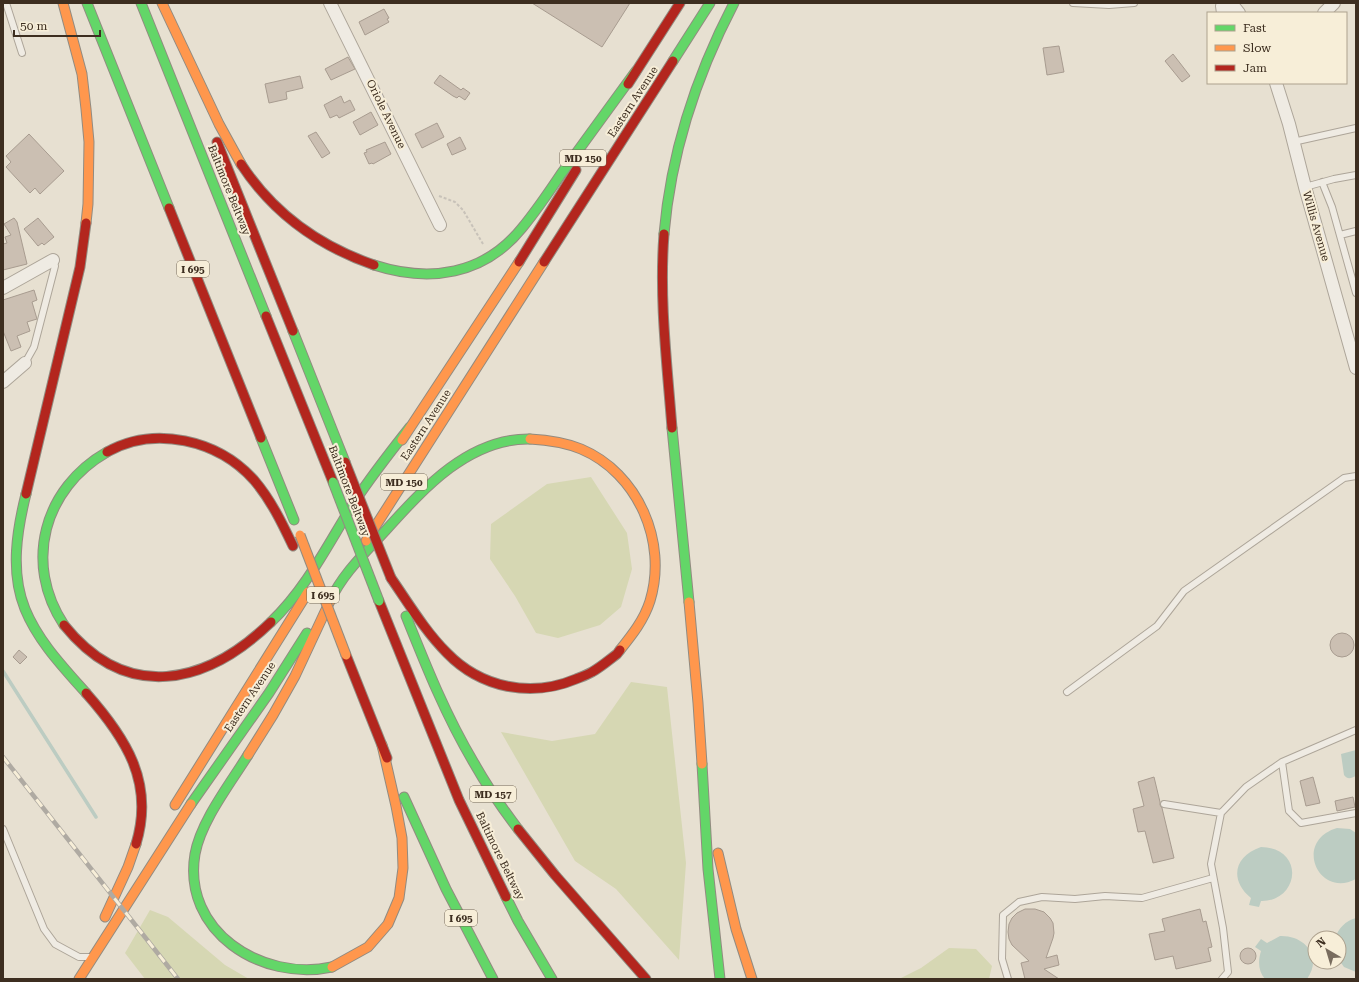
<svg xmlns="http://www.w3.org/2000/svg" width="1359" height="982" viewBox="0 0 1359 982" font-family="'Roboto Serif',serif">
<style>
.green{fill:#d6d7b3}
.water{fill:#bcccc2}
.lines{fill:none;stroke-linecap:round;stroke-linejoin:round}
.stream{stroke:#bcccc2;stroke-width:3.5}
.building{fill:#cbbfb2;stroke:#a89c90}
.lane-casing{stroke:#ada599;stroke-width:8}
.street-casing{stroke:#ada599;stroke-width:14}
.fast-casing{stroke:#928b80;stroke-width:11}
.slow-casing{stroke:#928b80;stroke-width:11}
.jam-casing{stroke:#928b80;stroke-width:11}
.path{stroke:#c8c2b9;stroke-width:2;stroke-dasharray:3 2;stroke-linecap:butt}
.lane{stroke:#efebe3;stroke-width:6}
.street{stroke:#efebe3;stroke-width:12}
.fast{stroke:#63d668;stroke-width:9}
.slow{stroke:#ff974d;stroke-width:9}
.jam{stroke:#b3261e;stroke-width:9}
.rail-casing{stroke:#afaaa2;stroke-width:4.5}
.rail{stroke:#f7eed8;stroke-width:3;stroke-dasharray:9;stroke-linecap:butt}
.fast-bridge-casing{stroke:#928b80;stroke-width:11;stroke-linecap:butt}
.slow-bridge-casing{stroke:#928b80;stroke-width:11;stroke-linecap:butt}
.jam-bridge-casing{stroke:#928b80;stroke-width:11;stroke-linecap:butt}
.fast-bridge{stroke:#63d668;stroke-width:9}
.slow-bridge{stroke:#ff974d;stroke-width:9}
.jam-bridge{stroke:#b3261e;stroke-width:9}
.labels{text-anchor:middle;dominant-baseline:central;stroke-width:4;stroke-linejoin:round;paint-order:stroke}
.shield{fill:#f7eed8;stroke:#756857;stroke-width:1}
.shield-label{font-size:10px;font-weight:bold;fill:#3d2e20}
.street-label{font-size:11px;fill:#3d2e20;stroke:#f7eed8}
</style>
<rect width="100%" height="100%" fill="#e7e0d1"/>
<path class="green" d="M591,477L627,533L632,569L621,607L600,625L558,638L536,633L515,596L490,559L491,524L547,484Z
M631,682L667,687L686,863L679,960L616,889L575,861L501,732L552,741L595,734Z
M150,910L168,917L225,965L249,979H145L125,953Z
M949,948L976,949L992,966L989,979H899L921,968Z"/>
<path class="water" d="M1356,750V776C1351,778 1348,780 1344,775L1341,754Z
M1337,828L1350,829L1356,833V879C1318,899 1293,841 1337,828Z
M1261,847C1306,848 1299,902 1261,901L1259,907L1249,905L1251,898C1229,880 1234,856 1261,847Z
M1356,918V972L1344,967L1339,960V938H1335C1339,928 1345,921 1356,918Z
M1280,936C1305,935 1323,957 1307,979H1265C1258,971 1258,961 1261,951L1255,947L1261,939L1267,943Z"/>
<g class="lines">
<path class="stream" d="M3,671L96,817"/>
</g>
<path class="building" d="M532,3H630L602,47Z
M384,9L389,18L387,19L389,22L365,35L359,22Z
M1059,46L1064,72L1047,75L1043,48Z
M1173,54L1190,76L1182,82L1165,61Z
M348,57L355,69L331,80L325,69Z
M440,75L461,90L463,88L470,93L465,100L459,96L457,98L453,96L434,83Z
M300,76L303,88L286,92L287,99L269,103L265,84Z
M341,96L344,103L350,100L355,110L339,118L337,115L330,118L324,105Z
M371,112L378,125L360,135L353,122Z
M437,123L444,137L422,148L415,134Z
M316,132L330,153L322,158L308,136Z
M29,134L64,171L40,194L35,188L30,193L6,167L11,162L6,156Z
M460,137L466,149L452,155L447,144Z
M385,142L391,154L373,164L372,163L369,164L364,153L367,152L366,150Z
M14,218L17,222L27,264L3,270V244L7,243L5,237L11,235L4,224Z
M38,218L54,237L44,245L42,243L38,246L24,229Z
M34,290L37,300L32,302L37,319L27,322L30,331L17,336L21,347L11,351L3,331V300Z
M1330 645a12 12 0 1 1 24 0a12 12 0 1 1-24 0Z
M19,650L27,657L20,664L13,657Z
M1154,777L1160,802V805L1162,808L1174,858L1153,863L1145,831L1138,832L1133,809L1144,806L1138,782Z
M1313,777L1320,803L1306,806L1300,781Z
M1353,797L1355,807L1337,811L1335,801Z
M1025,909H1035L1044,912L1050,918L1053,923L1054,933L1053,938L1046,958L1057,955L1059,965L1044,969L1059,979H1025L1021,963L1029,961L1012,945L1009,939L1008,932L1009,924L1012,918L1017,913Z
M1200,909L1203,922L1206,921L1212,947L1208,948L1211,961L1176,969L1173,956L1155,960L1149,934L1165,931L1162,919Z
M1240 956a8 8 0 1 1 16 0a8 8 0 1 1-16 0Z"/>
<g class="lines">
<g class="lane-casing">
<path id="lane" d="M6,3L22,53
M1073,3L1109,5L1134,3
M1293,142L1356,128
M1322,182L1332,207L1356,293
M1305,187L1334,179L1356,175
M1340,235L1356,231
M25,363L34,347L55,266L53,260
M1067,692L1157,626L1184,591L1344,478L1356,476
M1282,762L1289,811L1301,823L1356,813
M1164,804L1221,813
M3,829L44,929L55,944L79,957H89
M1008,979L1002,959L1003,915L1019,902L1042,897L1075,899L1105,896L1142,898L1213,878
M1222,979L1228,972L1223,928L1211,864L1221,813L1246,787L1282,762L1356,730"/>
</g>
<g class="street-casing">
<path id="street" d="M330,3L440,225
M1223,13L1222,6L1235,8L1239,13
M1324,13L1334,3
M1276,83L1289,124L1305,187L1356,368
M3,288L53,260
M3,382L25,363"/>
</g>
<g class="fast-casing">
<path id="fast" d="M87,3L169,208
M141,3L266,316
M673,61L710,3
M664,234C671,152 696,76 734,3
M374,265C430,283 484,275 522,228C536,211 549,192 561,174C586,140 611,105 636,71
M293,331L345,462
M672,428L689,602
M261,438L294,520
M26,494C17,530 10,572 25,609C38,641 63,667 86,693
M330,601C343,573 365,553 386,530C424,488 469,438 530,439
M406,616C426,666 446,716 474,763C487,786 502,808 518,829
M271,622C307,588 329,542 355,501C372,475 391,451 410,427
M64,625C23,563 44,488 107,452
M248,755C230,784 201,821 195,854C182,931 261,982 332,967
M702,764L708,869L720,979
M404,797L446,889L493,979
M191,804L269,693L307,633
M506,897L518,921L552,979"/>
</g>
<g class="slow-casing">
<path id="slow" d="M63,3L82,74L86,109L89,142L88,204L86,223
M162,3L219,124L241,164
M530,439C548,440 564,442 581,449C638,473 668,542 650,601C644,620 632,635 620,650
M402,440L519,262
M366,541L544,262
M689,602L698,703L702,764
M248,755L273,715L295,676L330,601
M175,805L308,592
M718,853L736,929L752,979
M105,917L128,867L136,844
M332,967L368,947L388,924L399,898L403,868L402,838L396,806L382,745
M79,979L191,804"/>
</g>
<g class="jam-casing">
<path id="jam" d="M628,84L680,3
M217,142L293,331
M241,164C273,213 319,246 374,265
M169,208L261,438
M664,234C659,299 667,363 672,428
M519,262L576,170
M544,262L673,61
M266,316L333,482
M107,452C155,425 218,440 254,480C271,500 282,523 293,546
M26,494L80,267L86,223
M391,578C409,604 425,631 447,653C481,688 531,698 576,679C581,677 587,675 592,672C601,667 609,660 617,654L620,650
M379,601L459,800L506,897
M64,625C127,703 206,685 271,622
M346,655L387,758
M86,693C125,737 155,782 136,844
M518,829L555,875L646,979"/>
</g>
<path class="path" d="M439,196L455,202L463,210L483,244"/>
<use href="#lane" class="lane"/>
<use href="#street" class="street"/>
<use href="#fast" class="fast"/>
<use href="#slow" class="slow"/>
<use href="#jam" class="jam"/>
<g class="rail-casing">
<path id="rail" d="M3,757L178,979"/>
</g>
<use href="#rail" class="rail"/>
<g class="fast-bridge-casing">
<path id="fast-bridge" d="M333,482L379,601"/>
</g>
<g class="slow-bridge-casing">
<path id="slow-bridge" d="M300,535L346,655"/>
</g>
<g class="jam-bridge-casing">
<path id="jam-bridge" d="M345,462L391,578"/>
</g>
<use href="#fast-bridge" class="fast-bridge"/>
<use href="#slow-bridge" class="slow-bridge"/>
<use href="#jam-bridge" class="jam-bridge"/>
</g>
<g class="labels">
<g class="shield">
<rect x="560" y="150" width="46" height="16" rx="3"/>
<rect x="177" y="261" width="32" height="16" rx="3"/>
<rect x="381" y="474" width="46" height="16" rx="3"/>
<rect x="307" y="587" width="32" height="16" rx="3"/>
<rect x="470" y="786" width="46" height="16" rx="3"/>
<rect x="445" y="910" width="32" height="16" rx="3"/>
</g>
<g class="shield-label">
<text x="583" y="158">MD 150</text>
<text x="193" y="269">I 695</text>
<text x="404" y="482">MD 150</text>
<text x="323" y="595">I 695</text>
<text x="493" y="794">MD 157</text>
<text x="461" y="918">I 695</text>
</g>
<g class="street-label">
<text transform="translate(633 102) rotate(-57)">Eastern Avenue</text>
<text transform="translate(386 114) rotate(64)">Oriole Avenue</text>
<text transform="translate(229 190) rotate(68)">Baltimore Beltway</text>
<text transform="translate(1316 226) rotate(74)">Willis Avenue</text>
<text transform="translate(426 425) rotate(-57)">Eastern Avenue</text>
<text transform="translate(349 491) rotate(69)">Baltimore Beltway</text>
<text transform="translate(250 697) rotate(-56)">Eastern Avenue</text>
<text transform="translate(500 856) rotate(64)">Baltimore Beltway</text>
</g>
</g>
<rect width="1359" height="982" fill="none" stroke="#3d2e20" stroke-width="8"/>
<rect x="1207" y="12" width="140" height="72" fill="#f7eed8" stroke="#ada18e"/>
<rect x="1215" y="25" width="20" height="6" fill="#63d668" stroke="#ada18e"/>
<text x="1243" y="32" font-size="12" fill="#3d2e20">Fast</text>
<rect x="1215" y="45" width="20" height="6" fill="#ff974d" stroke="#ada18e"/>
<text x="1243" y="52" font-size="12" fill="#3d2e20">Slow</text>
<rect x="1215" y="65" width="20" height="6" fill="#b3261e" stroke="#ada18e"/>
<text x="1243" y="72" font-size="12" fill="#3d2e20">Jam</text>
<g transform="translate(1327 950) rotate(322)"><circle r="19" fill="#f7eed8" stroke="#ada18e"/>
<path d="M0-3L7 15L0 10L-7 15Z" fill="#786c5e"/>
<text y="-6" font-size="11" font-weight="bold" text-anchor="middle" fill="#3d2e20">N</text>
</g>
<path d="M14 30v6h86v-6" fill="none" stroke="#3d2e20" stroke-width="2"/>
<text x="20" y="30" font-size="12" fill="#3d2e20" stroke="#f7eed8" stroke-width="3" paint-order="stroke">50 m</text>
</svg>
